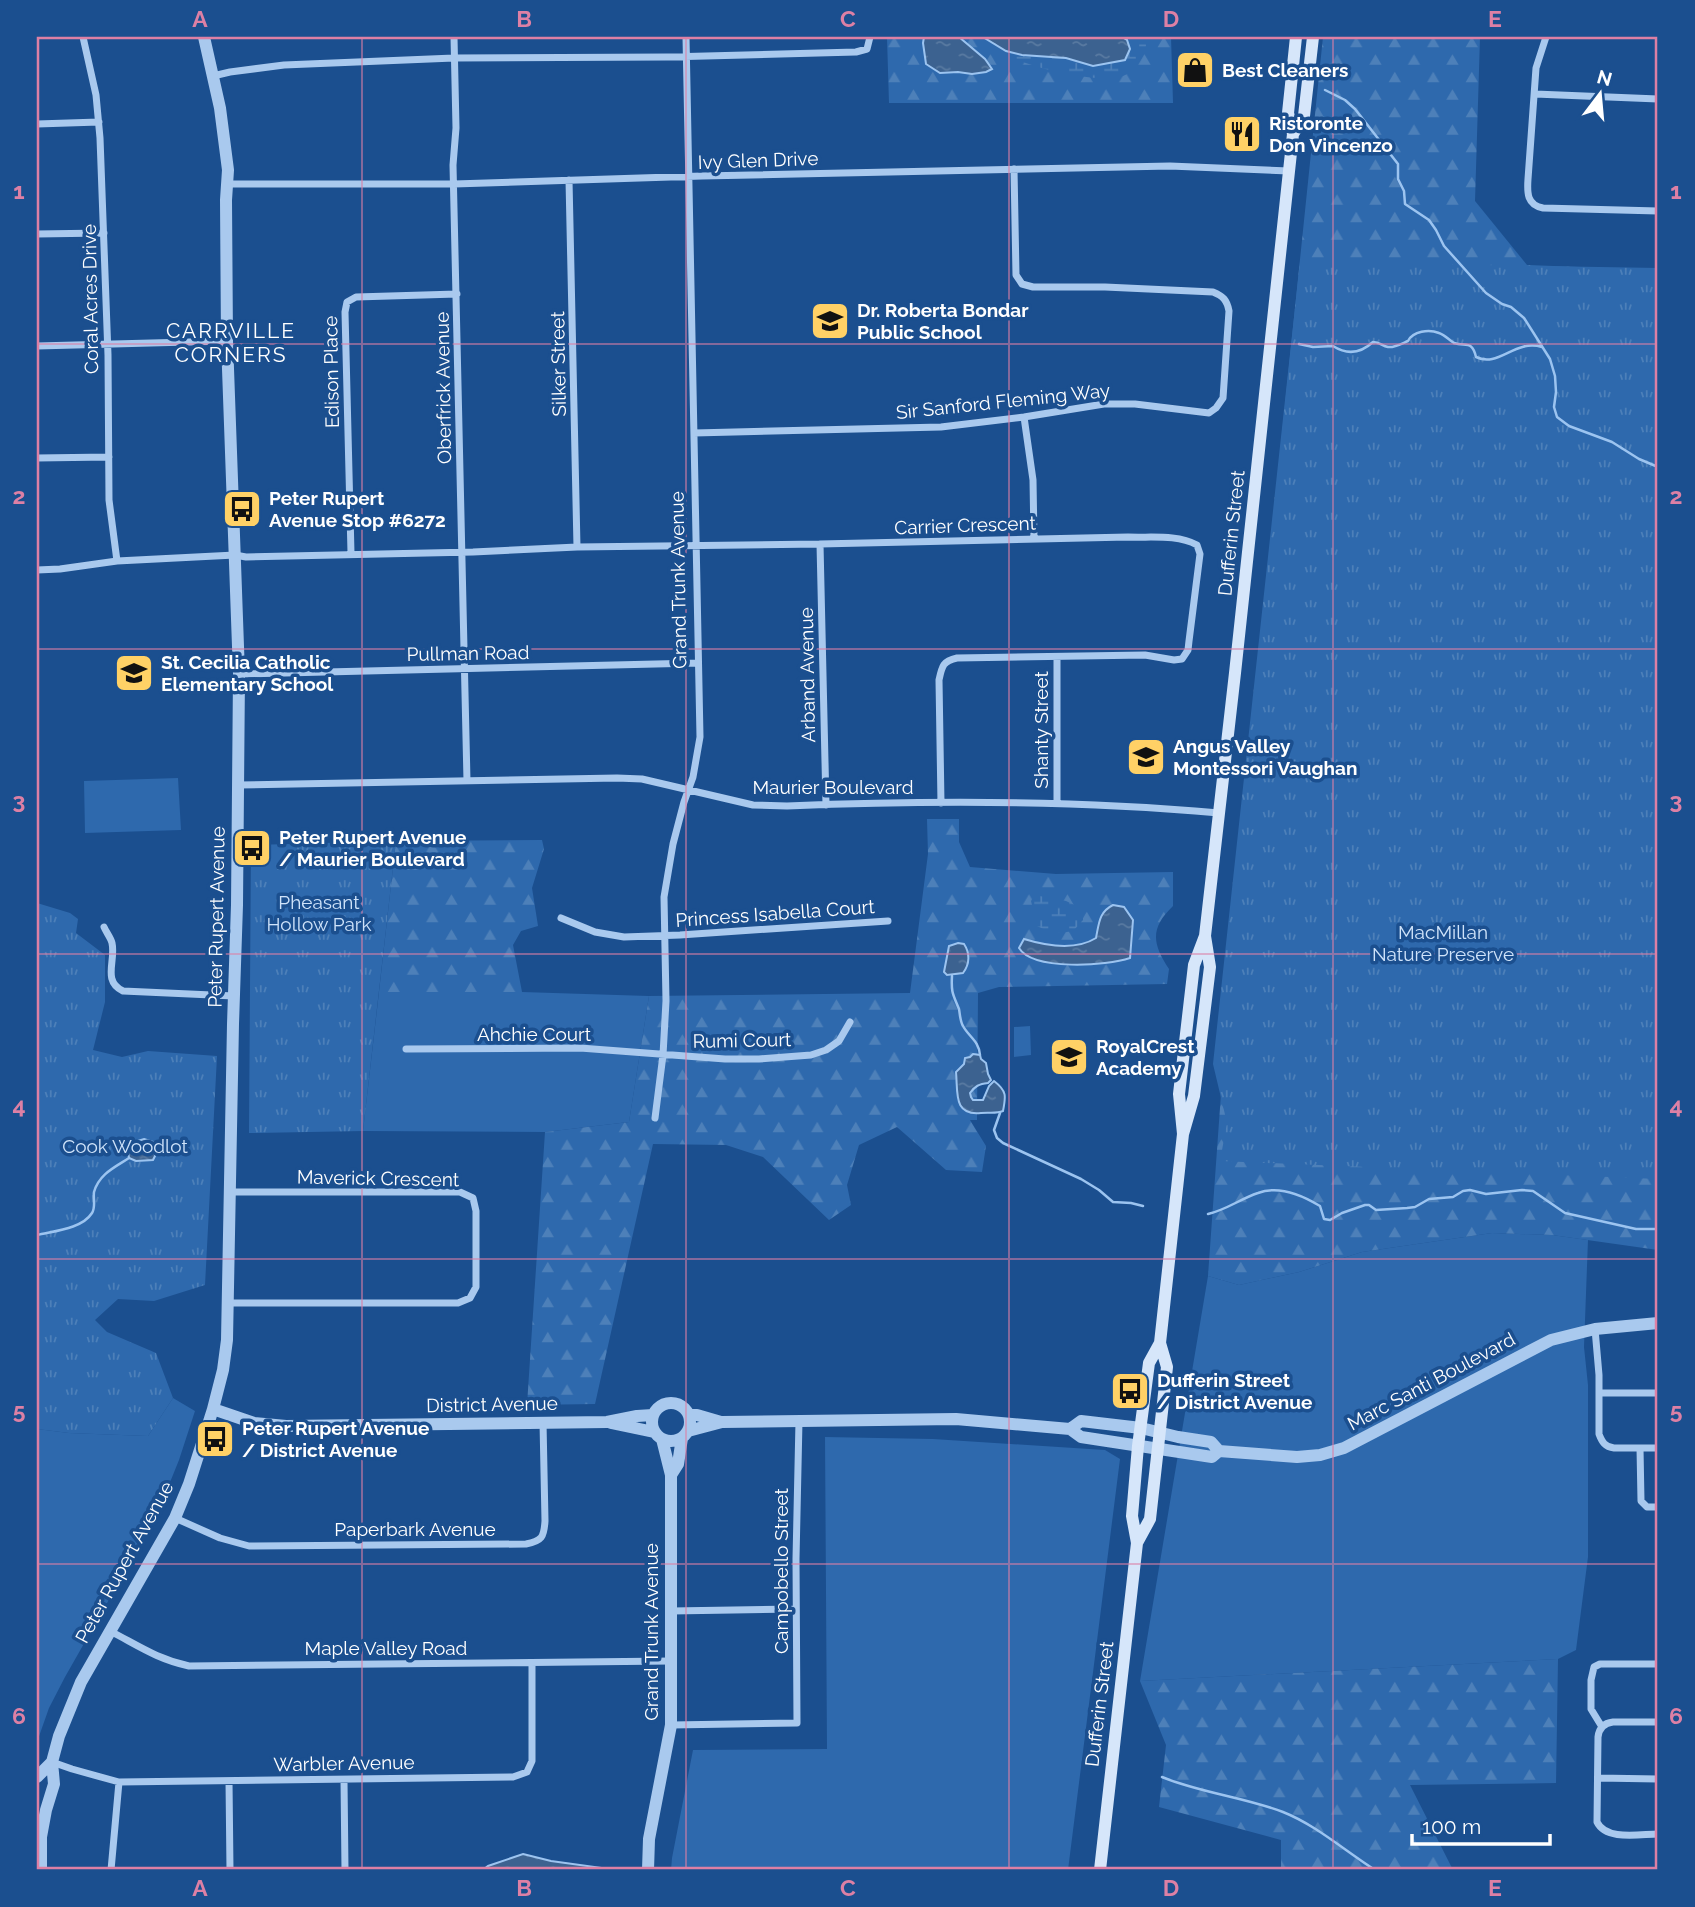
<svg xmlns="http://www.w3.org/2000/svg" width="1695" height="1907" viewBox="0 0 1695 1907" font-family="Raleway,sans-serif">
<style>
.grass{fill:#2e69ad}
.forest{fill:url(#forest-firs)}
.wetland{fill:url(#wetland-marsh)}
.park{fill:url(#park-tufts)}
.water{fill:url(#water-ripples);stroke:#9cc4f0;stroke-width:2}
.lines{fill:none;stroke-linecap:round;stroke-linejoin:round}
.stream{stroke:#9cc4f0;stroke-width:2.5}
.minor{stroke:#a9c9ee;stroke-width:7}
.tertiary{stroke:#a9c9ee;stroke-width:12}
.secondary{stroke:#d6e6fa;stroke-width:12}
.grid{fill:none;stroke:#dd80a5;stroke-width:2;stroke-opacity:0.55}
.labels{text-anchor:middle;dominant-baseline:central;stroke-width:7;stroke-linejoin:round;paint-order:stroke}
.poi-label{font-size:19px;font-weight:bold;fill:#fff;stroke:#1b4f8f;text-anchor:start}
.street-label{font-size:19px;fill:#fff;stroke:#1b4f8f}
.park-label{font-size:19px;fill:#cfe3fa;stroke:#1b4f8f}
.neighbourhood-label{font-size:21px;letter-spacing:2px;fill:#fff;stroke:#1b4f8f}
.neatline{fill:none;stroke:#dd80a5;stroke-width:2.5}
.grid-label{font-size:23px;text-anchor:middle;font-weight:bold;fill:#dd80a5}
</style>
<defs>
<pattern id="forest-firs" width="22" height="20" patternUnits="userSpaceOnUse" patternTransform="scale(1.75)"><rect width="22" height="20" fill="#2e69ad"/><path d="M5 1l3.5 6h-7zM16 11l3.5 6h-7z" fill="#4d80b9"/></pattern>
<pattern id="wetland-marsh" width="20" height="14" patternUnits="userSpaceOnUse" patternTransform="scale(1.75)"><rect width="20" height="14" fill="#2e69ad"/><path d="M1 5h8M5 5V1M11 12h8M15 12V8" fill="none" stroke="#4d80b9"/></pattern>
<pattern id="park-tufts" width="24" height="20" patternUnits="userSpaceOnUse" patternTransform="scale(1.75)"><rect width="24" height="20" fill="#2e69ad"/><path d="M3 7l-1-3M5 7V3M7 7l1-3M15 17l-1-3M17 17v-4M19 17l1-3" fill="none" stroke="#4d80b9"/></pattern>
<pattern id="water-ripples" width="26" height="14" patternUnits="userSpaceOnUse" patternTransform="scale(1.75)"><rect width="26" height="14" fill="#3c6290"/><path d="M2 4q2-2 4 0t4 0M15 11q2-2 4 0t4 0" fill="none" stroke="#597aa1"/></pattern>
</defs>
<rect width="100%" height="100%" fill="#1b4f8f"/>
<path class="grass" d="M178,778L181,830L85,833L84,781Z
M379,992H522L649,996L629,1122L545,1132L363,1131Z
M1030,1026L1031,1055L1014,1057V1027Z
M1492,1233L1552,1235L1588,1240L1584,1347L1588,1385V1557L1576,1650L1558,1659L1140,1681L1208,1276L1239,1285L1299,1272L1362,1252Z
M173,1398L195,1411L179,1460L156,1517L65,1677L49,1708L37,1742V1429L69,1433L148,1436Z
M825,1437L933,1439L1105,1450L1120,1459L1068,1870H671L672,1858L693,1750L827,1749Z"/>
<path class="forest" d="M887,37H1171L1173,103H889Z
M1323,37H1480L1475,201L1527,265L1658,270V1250L1552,1235L1492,1233L1362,1252L1299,1272L1239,1285L1208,1276L1230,968L1231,927Z
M927,819H959V842L970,867L1056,874L1173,872V906C1150,928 1152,944 1169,969L1167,984L999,987L978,993L977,1120H970L986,1146L982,1172L946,1170L897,1127L859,1145L847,1185L851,1205L829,1220L763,1157L726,1145L653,1144L595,1404L527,1405L545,1132L629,1122L649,996L910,993L928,854Z
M542,840L544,849L532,888L538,926L521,931L513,945L522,992H379L396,841Z
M1558,1659L1556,1783L1410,1785L1453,1870H1281V1840L1159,1807L1166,1745L1140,1681Z"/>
<path class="wetland" d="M975,37H1138L1146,45C1144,60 1131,77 1115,78C1088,81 1033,68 1008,56C997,51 986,43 975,37Z
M1035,895L1066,901L1083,909V920C1082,921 1075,929 1074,930C1063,935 1047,931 1037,926L1031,901Z"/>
<path class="park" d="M1300,262L1658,268V1179L1220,1161L1227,1123L1213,1064Z
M396,841L363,1131L249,1133L251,845Z
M37,903L70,913L78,919L76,933L105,955V1002L93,1050L122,1057L148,1051L217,1056L205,1285L154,1301L118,1299L95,1320L107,1332L156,1353L173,1398L148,1436L69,1433L37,1429Z"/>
<path class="water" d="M924,37H959L985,59L992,69L986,72L972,74L958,72L940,73L926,64L923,43Z
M983,37H1122L1127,40L1130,49L1125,60L1093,66L1066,58L1022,55L1006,51Z
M1113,905L1124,907L1133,920L1130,958C1107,966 1033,971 1019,948L1024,939C1047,946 1075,951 1096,938C1099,923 1099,912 1113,905Z
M958,943L964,944C970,953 970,964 963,973L947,975L944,972L949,946Z
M973,1054L980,1055L981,1059L986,1063L988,1074L991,1080L988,1083C979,1084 975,1086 970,1093L971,1097L973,1100H983L989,1086L994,1081C1007,1091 1006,1096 1003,1111C996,1114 989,1112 981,1113C953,1116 958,1093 956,1072L964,1064L965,1058L970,1057Z
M144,1139L153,1142L155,1156L153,1160L136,1161L129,1158L128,1152L131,1149V1143Z
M523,1854L551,1861L602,1868L601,1870H483L488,1866Z"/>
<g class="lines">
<path class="stream" d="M1325,90L1345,100L1355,109L1398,164V179L1404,191L1405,204L1429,220L1436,230L1444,246L1486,293L1502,304L1511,307L1524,318L1550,359L1555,376L1556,392L1554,407L1557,417L1569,426L1612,442L1639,459L1658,467
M1299,344L1313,347L1333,346C1347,355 1361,353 1373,342C1380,342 1382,346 1388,347C1394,348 1403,343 1408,341C1413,331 1429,329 1439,333C1445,335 1449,340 1454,343C1466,347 1472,340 1476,357C1499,368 1514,339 1542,347
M952,976C951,993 953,994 959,1009C960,1014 960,1021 963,1026C969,1037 979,1041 980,1055
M1000,1113L994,1130L997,1138L1003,1143L1081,1179L1099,1190L1113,1202L1131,1203L1143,1206
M1208,1214C1226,1210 1240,1199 1258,1193C1279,1185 1302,1195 1320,1206L1324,1219L1330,1220L1342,1213L1365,1205H1369L1376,1210L1407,1208L1415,1207L1429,1199L1453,1197L1463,1191L1470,1190L1486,1194L1522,1190L1533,1191L1565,1213L1636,1229H1658
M37,1235C53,1231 82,1229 92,1213C96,1207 93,1199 94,1192C99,1174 115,1167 129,1158
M1162,1777C1201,1793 1244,1797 1283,1812C1316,1825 1345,1851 1375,1870"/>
<path class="minor" d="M83,37L96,95L100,138L108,355L109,500L117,561
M454,37L456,128L453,165L467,781
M1546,37L1536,68L1528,179C1527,193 1527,205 1543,208L1658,211
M213,76L230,72L284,65L454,58L667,57L856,52L867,49L870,37
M1535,94L1658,99
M37,124L99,122
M569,180L577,547
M227,184H454L702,176L1170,166L1289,171
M37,234L104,233
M37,346L227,341
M1024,417L1033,480L1034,539
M694,433L941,427L1024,417L1104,404H1135L1209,413L1216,408L1223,398L1229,311C1227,300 1223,296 1213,292L1105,287H1033L1022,284L1016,275L1014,169
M37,458L109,457
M820,544L826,805
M351,553L345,312L347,302L356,297L457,294
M37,570L60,569L117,561L235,555L246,557L473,552L577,547L820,544L1128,537C1150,538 1177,534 1197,545L1200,554L1189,641L1188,650L1182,659L1174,660L1145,655L957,658C943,661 942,666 939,680L941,803
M1057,657V803
M239,674L698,663
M238,785L617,778L642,779L753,805L787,806C931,800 1076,800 1219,813
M561,918L595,932L624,937L680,935L888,921
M104,927C106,932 111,938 112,943C116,961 102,981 123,991L234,996
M406,1049L580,1048L725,1059H759L811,1055L826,1050L839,1041L850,1022
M655,1118L663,1055L666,1001L664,897L673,844L684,802L693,777L700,737L686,37
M228,1303H458L470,1298L476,1287V1211L473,1198L460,1192H231
M1595,1329L1599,1375V1434C1602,1442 1605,1447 1614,1448H1658
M1599,1393H1658
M1640,1448L1641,1501L1647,1507H1658
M175,1518L220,1538L249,1546L526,1544C542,1541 544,1537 545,1521L543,1422
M671,1611L796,1609
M110,1631C139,1646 157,1659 189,1666L671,1661
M1658,1722H1613C1604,1723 1599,1728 1598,1737L1597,1822C1606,1841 1640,1834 1658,1834
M671,1725L797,1723L796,1559L799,1421
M1602,1727L1591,1709V1680L1594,1667L1600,1664H1658
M52,1762L72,1769L119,1782L513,1777L527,1772L532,1761V1663
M1598,1778L1658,1779
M344,1780L345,1870
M229,1781L230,1870
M111,1870L119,1782"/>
<path class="tertiary" d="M652 1422a19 19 0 1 1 38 0a19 19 0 1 1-38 0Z
M213,1409L254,1423L286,1426L607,1422L637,1416L653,1415
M689,1415H697L721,1422
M611,1423L654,1432
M1070,1429L1081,1421L1141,1428L1178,1437L1211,1442L1219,1451
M688,1431L722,1422L956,1419L1070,1429L1081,1437L1212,1457L1219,1451L1297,1457L1320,1455L1344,1448L1551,1340L1595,1329L1658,1323
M671,1475L678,1464L682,1438
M37,1777L52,1762
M41,1870V1837L46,1810L54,1784L52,1762L59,1736L81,1682L175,1518L189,1484L213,1409L223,1370L227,1340L233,1024L237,905L239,674L227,341L226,200L228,170L220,108L204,37
M648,1870L649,1839L671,1725V1475L662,1439"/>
<path class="secondary" d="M1293,134L1304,116L1313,37
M1183,1134L1179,1094L1194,965L1205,936L1235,673L1293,134L1288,113L1296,37
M1137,1543L1150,1519L1167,1367L1160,1343
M1100,1870L1137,1543L1132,1516L1138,1446L1149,1363L1160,1343L1183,1134L1194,1096L1210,967L1205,936"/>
</g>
<path class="grid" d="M362,37V1870M686,37V1870M1009,37V1870M1333,37V1870M37,344H1658M37,649H1658M37,954H1658M37,1259H1658M37,1564H1658"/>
<defs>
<g id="shop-square" transform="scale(2.0125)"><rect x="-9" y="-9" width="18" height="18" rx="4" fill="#ffd166" stroke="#1b4f8f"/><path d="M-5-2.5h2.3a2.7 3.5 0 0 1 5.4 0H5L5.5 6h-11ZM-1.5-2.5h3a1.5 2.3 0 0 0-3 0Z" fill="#111"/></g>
<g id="restaurant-square" transform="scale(2.0125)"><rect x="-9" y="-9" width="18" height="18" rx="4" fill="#ffd166" stroke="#1b4f8f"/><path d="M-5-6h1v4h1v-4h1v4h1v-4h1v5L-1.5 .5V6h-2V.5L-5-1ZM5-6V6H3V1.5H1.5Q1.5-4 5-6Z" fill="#111"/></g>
<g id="school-square" transform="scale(2.0125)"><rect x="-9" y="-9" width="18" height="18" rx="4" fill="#ffd166" stroke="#1b4f8f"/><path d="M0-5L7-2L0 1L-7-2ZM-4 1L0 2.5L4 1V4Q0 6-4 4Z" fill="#111"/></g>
<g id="bus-square" transform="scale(2.0125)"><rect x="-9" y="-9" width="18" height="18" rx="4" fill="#ffd166" stroke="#1b4f8f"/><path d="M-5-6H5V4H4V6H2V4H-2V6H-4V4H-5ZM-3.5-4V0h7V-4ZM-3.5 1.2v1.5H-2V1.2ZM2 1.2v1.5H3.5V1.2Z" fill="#111"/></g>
</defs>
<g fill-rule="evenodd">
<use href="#shop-square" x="1195" y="70"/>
<use href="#restaurant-square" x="1242" y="134"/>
<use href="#school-square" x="830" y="321"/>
<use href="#bus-square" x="242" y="509"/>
<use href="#school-square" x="134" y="673"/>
<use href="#school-square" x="1146" y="757"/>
<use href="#bus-square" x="252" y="848"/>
<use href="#school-square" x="1069" y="1057"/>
<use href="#bus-square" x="1130" y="1391"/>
<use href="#bus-square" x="215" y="1439"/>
</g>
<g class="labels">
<g class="poi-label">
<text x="1222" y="70">Best Cleaners</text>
<text x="1269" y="123">Ristoronte<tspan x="1269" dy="22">Don Vincenzo</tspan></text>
<text x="857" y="310">Dr. Roberta Bondar<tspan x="857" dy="22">Public School</tspan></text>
<text x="269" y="498">Peter Rupert<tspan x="269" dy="22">Avenue Stop #6272</tspan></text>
<text x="161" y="662">St. Cecilia Catholic<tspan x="161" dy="22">Elementary School</tspan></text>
<text x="1173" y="746">Angus Valley<tspan x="1173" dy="22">Montessori Vaughan</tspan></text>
<text x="279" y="837">Peter Rupert Avenue<tspan x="279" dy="22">/ Maurier Boulevard</tspan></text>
<text x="1096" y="1046">RoyalCrest<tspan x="1096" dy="22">Academy</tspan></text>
<text x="1157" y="1380">Dufferin Street<tspan x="1157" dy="22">/ District Avenue</tspan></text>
<text x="242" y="1428">Peter Rupert Avenue<tspan x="242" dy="22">/ District Avenue</tspan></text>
</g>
<g class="street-label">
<text transform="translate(758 160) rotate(-2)">Ivy Glen Drive</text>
<text transform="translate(90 299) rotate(-91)">Coral Acres Drive</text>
<text transform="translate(558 364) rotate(-91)">Silker Street</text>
<text transform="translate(331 372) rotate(-91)">Edison Place</text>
<text transform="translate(443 388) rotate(-91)">Oberfrick Avenue</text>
<text transform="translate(1003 401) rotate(-6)">Sir Sanford Fleming Way</text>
<text transform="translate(965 525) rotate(-2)">Carrier Crescent</text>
<text transform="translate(1231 533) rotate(-84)">Dufferin Street</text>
<text transform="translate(678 580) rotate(-91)">Grand Trunk Avenue</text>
<text transform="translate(468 653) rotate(-1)">Pullman Road</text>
<text transform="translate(807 675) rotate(-91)">Arband Avenue</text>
<text transform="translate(1041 730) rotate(-90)">Shanty Street</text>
<text x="833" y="787">Maurier Boulevard</text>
<text transform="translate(775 913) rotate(-4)">Princess Isabella Court</text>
<text transform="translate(216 917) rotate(-89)">Peter Rupert Avenue</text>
<text x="534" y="1034">Ahchie Court</text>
<text transform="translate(742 1040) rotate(-1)">Rumi Court</text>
<text transform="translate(378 1178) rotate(1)">Maverick Crescent</text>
<text transform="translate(1431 1381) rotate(-28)">Marc Santi Boulevard</text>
<text transform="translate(492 1404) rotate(-1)">District Avenue</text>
<text x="415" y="1529">Paperbark Avenue</text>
<text transform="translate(124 1562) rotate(-61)">Peter Rupert Avenue</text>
<text transform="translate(781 1571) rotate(-90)">Campobello Street</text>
<text transform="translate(651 1632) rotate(-90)">Grand Trunk Avenue</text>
<text x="386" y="1648">Maple Valley Road</text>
<text transform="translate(1099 1704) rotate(-83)">Dufferin Street</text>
<text transform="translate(344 1763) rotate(-1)">Warbler Avenue</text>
</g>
<g class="park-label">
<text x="319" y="902">Pheasant<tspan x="319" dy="22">Hollow Park</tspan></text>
<text x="1443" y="932">MacMillan<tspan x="1443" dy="22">Nature Preserve</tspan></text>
<text x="125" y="1146">Cook Woodlot</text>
</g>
<g class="neighbourhood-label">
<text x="231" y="330">CARRVILLE<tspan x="231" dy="24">CORNERS</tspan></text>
</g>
</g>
<rect width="1695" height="1907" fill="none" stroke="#1b4f8f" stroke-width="77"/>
<g transform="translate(1600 94) rotate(16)" stroke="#1b4f8f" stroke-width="5" paint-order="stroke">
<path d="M0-5L12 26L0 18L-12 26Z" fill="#ffffff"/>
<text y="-10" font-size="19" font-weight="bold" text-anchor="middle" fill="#ffffff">N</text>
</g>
<path d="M1412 1834v10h138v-10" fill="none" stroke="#ffffff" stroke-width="3.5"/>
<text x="1422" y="1834" font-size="21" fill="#ffffff" stroke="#1b4f8f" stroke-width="5" paint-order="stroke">100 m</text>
<rect x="38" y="38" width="1618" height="1830" class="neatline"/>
<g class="grid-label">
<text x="200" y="27">A</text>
<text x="524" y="27">B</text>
<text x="848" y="27">C</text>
<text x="1171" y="27">D</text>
<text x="1495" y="27">E</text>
<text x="19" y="199">1</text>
<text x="1676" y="199">1</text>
<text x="19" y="504">2</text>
<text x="1676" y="504">2</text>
<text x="19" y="809">3</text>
<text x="1676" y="809">3</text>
<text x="19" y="1114">4</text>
<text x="1676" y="1114">4</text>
<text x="19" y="1419">5</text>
<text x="1676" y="1419">5</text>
<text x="19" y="1724">6</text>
<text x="1676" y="1724">6</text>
<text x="200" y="1896">A</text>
<text x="524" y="1896">B</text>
<text x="848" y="1896">C</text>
<text x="1171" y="1896">D</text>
<text x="1495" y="1896">E</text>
</g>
</svg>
